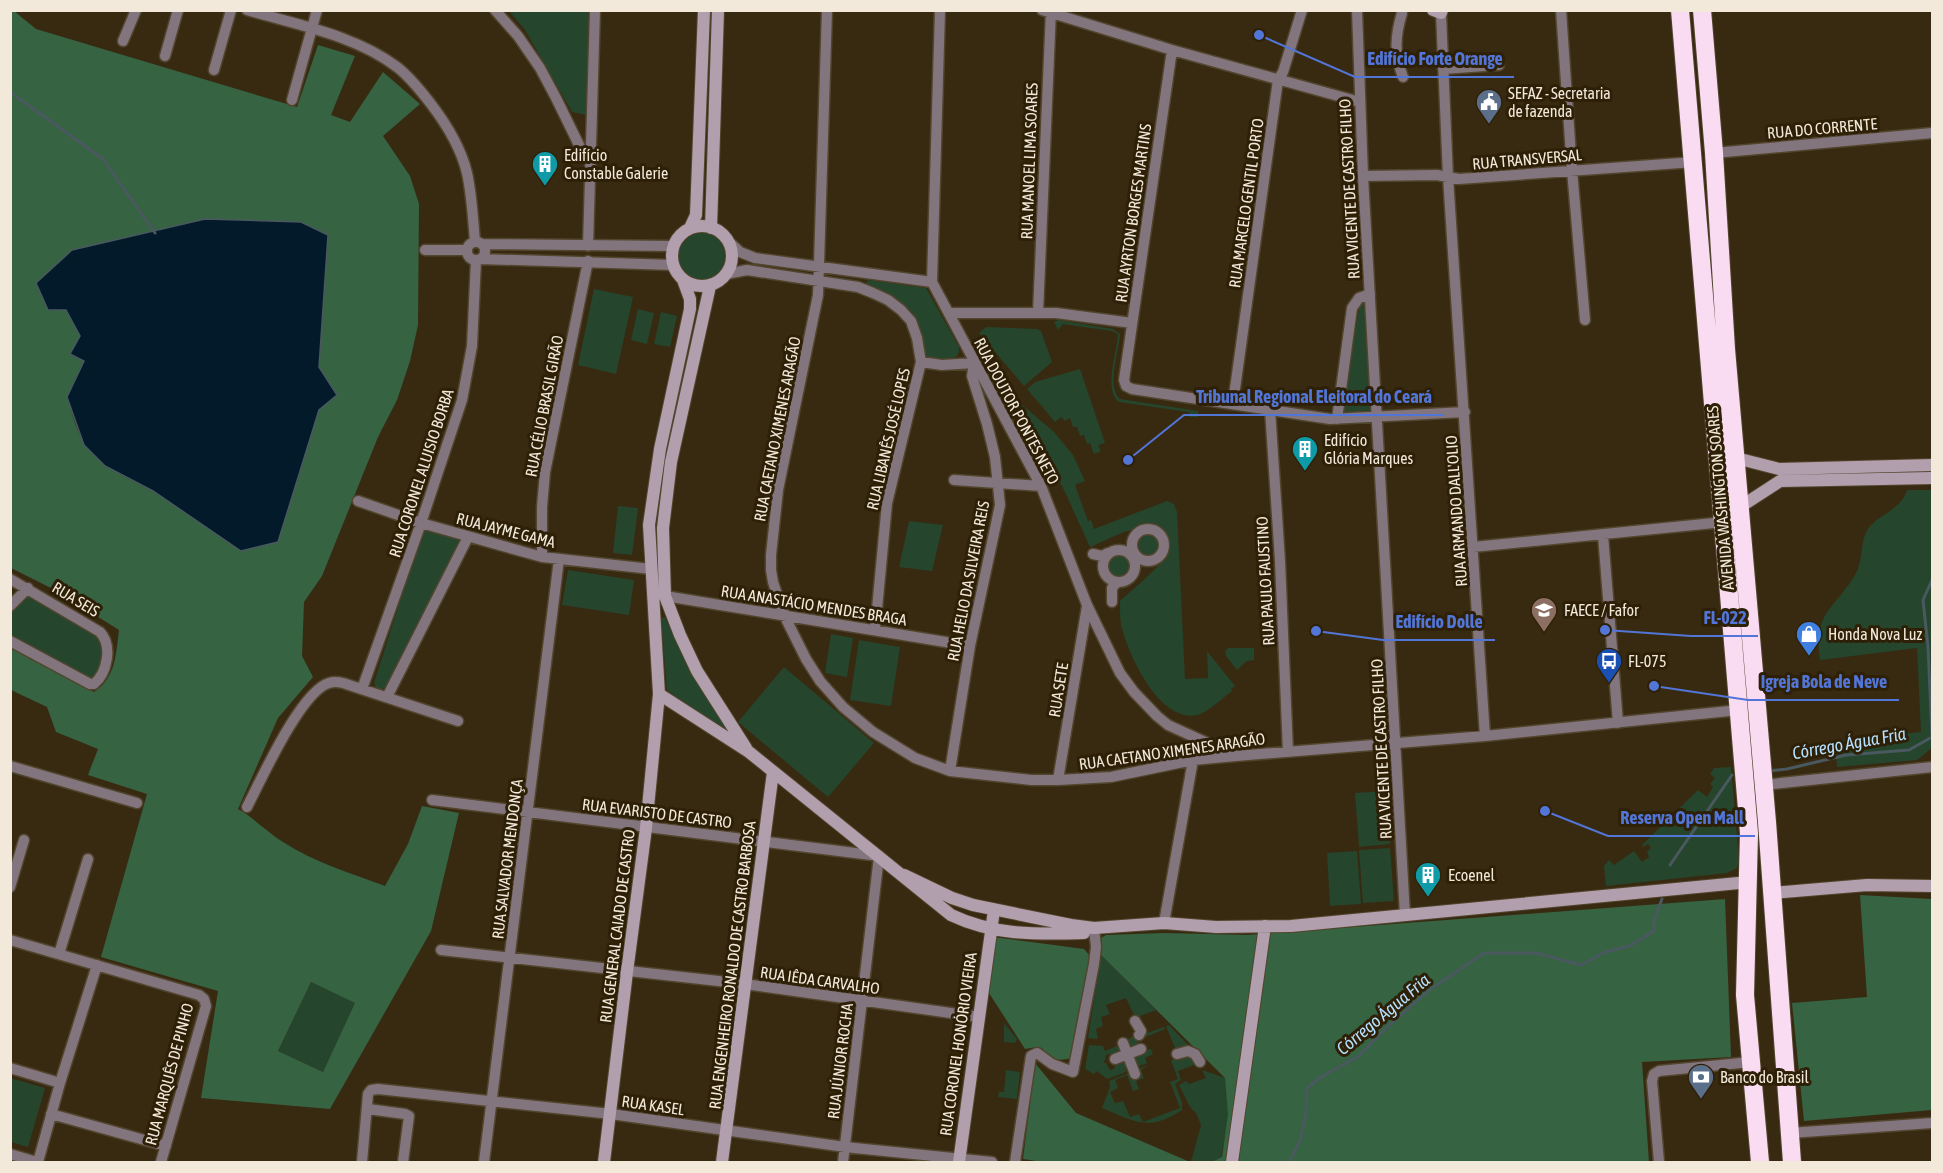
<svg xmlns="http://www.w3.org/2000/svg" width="1943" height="1173" viewBox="0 0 1943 1173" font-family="'Asap Condensed',sans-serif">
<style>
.green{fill:#25452d}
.forest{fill:#366342;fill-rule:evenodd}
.water{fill:#021a2a;stroke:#4a585f;stroke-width:1.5}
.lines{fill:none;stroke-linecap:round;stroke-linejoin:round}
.stream{stroke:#4a585f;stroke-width:3}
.street-casing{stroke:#52452d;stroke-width:13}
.secondary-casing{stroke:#52452d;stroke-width:14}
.highway-casing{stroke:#52452d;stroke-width:20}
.street{stroke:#82757e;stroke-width:10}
.secondary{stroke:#b29fad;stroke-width:12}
.highway{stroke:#fadcf2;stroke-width:18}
.labels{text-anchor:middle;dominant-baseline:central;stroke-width:6;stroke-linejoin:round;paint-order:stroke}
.poi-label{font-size:16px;fill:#f2e9da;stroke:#2e2007;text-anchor:start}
.street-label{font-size:16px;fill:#f2e9da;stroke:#2e2007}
.water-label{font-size:18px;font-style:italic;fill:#b5dfff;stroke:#2e2007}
.leader{fill:none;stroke:#5275d8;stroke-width:2}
.callout-dot{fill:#5275d8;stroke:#2e2007;stroke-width:2}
.callout-label{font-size:18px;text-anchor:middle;font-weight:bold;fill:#5275d8;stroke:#2e2007;stroke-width:6;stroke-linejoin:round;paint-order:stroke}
</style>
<rect width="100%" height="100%" fill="#382a11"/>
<path class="green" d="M509,11H589L586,115L572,112L525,30Z
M677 256a24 24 0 1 1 48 0a24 24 0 1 1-48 0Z
M868,280L926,288L959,347V352L957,356L948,360L927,358L919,330L891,297L866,284Z
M594,289L633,297L616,374L578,365Z
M1368,303L1372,413H1341L1360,304Z
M638,309L654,313L647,344L631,340Z
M661,312L677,316L670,347L654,344Z
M1058,320L1113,329L1120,334C1119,352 1106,386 1120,399L1198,411V417H1190L1189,412L1119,402C1103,389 1117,354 1118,334L1112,331L1063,324L1058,330L1054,322Z
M986,327L1037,329L1041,331L1052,362L1024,386L979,333Z
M1080,369L1105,443L1098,445L1101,451L1094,454L1090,443L1087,444L1084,435L1080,436L1077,427H1073L1070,418L1065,421L1061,417L1055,422L1027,389L1035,382Z
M1015,399L1054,432L1073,455L1085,481L1075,485L1088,521L1091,520L1094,529L1167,501L1174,504L1177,512L1185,679L1208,678L1207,651L1235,686L1231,689L1232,691C1224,697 1207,713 1197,715C1159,723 1128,654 1121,625C1120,617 1120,609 1120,601C1132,590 1159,568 1167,555C1170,549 1170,542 1167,537C1155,512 1108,540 1090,547L1065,492Z
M1907,490H1932V748L1917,760L1837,767L1835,741L1921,732L1917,648L1820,660C1813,610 1835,610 1856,573C1864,559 1859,538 1871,525C1883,513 1902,508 1907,490Z
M618,506L638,508L632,555L613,553Z
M909,521L943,525L932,571L899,567Z
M426,530L461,539V542L385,688L381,690L377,689L374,683L422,532Z
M1137 544a11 11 0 1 1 22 0a11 11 0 1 1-22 0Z
M1107 565a11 11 0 1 1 22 0a11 11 0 1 1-22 0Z
M568,570L634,580L629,615L562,605Z
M24,597H31L100,635L105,661L95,680L11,635L10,611Z
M665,617L694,678L730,732L724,733L667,690L661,618Z
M831,634L853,638L847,677L825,673Z
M859,640L900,647L891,706L850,700Z
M1228,648H1254V660L1247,661L1237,670L1226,656L1225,651Z
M784,667L874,743L828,797L738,722Z
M1731,767L1739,860L1737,868L1727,873L1606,886L1604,866L1609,860L1614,865L1634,851L1642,862L1649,857L1647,852L1651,848L1648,844L1643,847L1642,845L1698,790L1707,797L1713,787L1710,784L1715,778L1710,774L1714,768Z
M1386,791L1390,844L1359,847L1355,793Z
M1390,848L1394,901L1363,903L1359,850Z
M1357,851L1361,904L1330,906L1327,853Z
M1101,955L1156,1010L1140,1016L1145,1028L1141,1030L1126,998L1106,1005L1110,1014L1101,1017L1103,1026L1096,1029L1098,1039L1088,1038Z
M311,982L356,1003L323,1072L278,1051Z
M1004,1023L1017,1039L1015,1043L1004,1042Z
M1169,1025L1190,1047L1177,1053L1166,1026Z
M1164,1027L1165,1029L1138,1040L1140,1048L1129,1052L1124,1041L1146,1030L1147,1033Z
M1122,1044L1126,1054L1116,1058L1110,1054L1106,1055L1105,1060L1103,1063H1106L1110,1070L1114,1069L1117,1060L1126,1056L1130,1063L1126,1067V1072L1107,1079L1097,1071L1094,1074L1085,1069L1089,1045L1103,1046L1105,1051Z
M1151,1049L1153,1054L1145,1058L1147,1063L1134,1068L1129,1055Z
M1187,1052L1196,1064L1178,1071L1181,1080L1175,1084L1182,1102V1110C1148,1132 1136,1122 1102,1108L1110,1087L1109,1081L1148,1065L1141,1070L1144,1078L1136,1081L1139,1089L1133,1091L1127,1075L1115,1080L1118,1088L1110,1092L1115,1103L1123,1101L1130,1117L1139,1114L1143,1122L1180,1108L1170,1082L1178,1079L1171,1061Z
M1006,1070L1020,1072L1017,1099L998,1097L999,1092H1004Z
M1202,1070L1225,1078L1229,1114L1221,1158L1212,1162H1191L1201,1125L1196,1113L1190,1107L1179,1085L1186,1081L1189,1084L1206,1078Z
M10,1078L45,1088L28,1147L11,1142Z"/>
<path class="forest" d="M11,11H14L36,29L297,107L318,45L355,56L331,115L350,122L383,72L420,104L383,136L410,176L419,204L418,325L410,361L397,400L378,437L322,576L304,602L302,656L313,677L278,718L238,809C254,818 267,832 283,842C313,862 351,873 385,886L408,844L422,806L459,813L431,931L330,1109L201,1098L218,991L101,957L147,794L88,775L98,749L56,732L47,707L11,690V647L94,692C116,678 116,653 119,630L55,590L11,568ZM205,219L328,235L319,367L336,395L319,410L278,542C234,524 108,482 85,445C76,431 72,412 67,397L84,360L80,336L66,310L36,284L72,250ZM311,982L355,1003L323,1072L278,1051Z
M1860,895L1932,899V1110L1804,1121L1792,1003L1867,997Z
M1725,899L1731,1057L1642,1062L1649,1162H1212L1222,1157L1228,1114L1225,1078L1101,955L1099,945L1101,938L1106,935L1165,933L1248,935Z
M993,937L1084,949L1091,957L1071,1058C1058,1062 1049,1059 1042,1048L1036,1047L1025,1049L989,993Z
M1035,1063L1076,1113L1190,1162H1043L1023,1159Z"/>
<path class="water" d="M205,219L301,222L328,235L319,367L337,395L319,410L278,542L241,551L153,491L105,466L84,445L67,397L84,361L70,354L80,336L66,310H48L36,283L72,250Z"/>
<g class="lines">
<path class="stream" d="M10,92L103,159L155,233
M1932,580L1923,600L1928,647L1932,737
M1769,771L1787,769L1846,755L1909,750L1932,737
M1670,865L1732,775
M1289,1162L1300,1141L1306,1113L1307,1088L1321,1077L1359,1056L1383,1031L1428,991L1484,953H1536L1581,965L1605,952L1629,946L1654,931V920L1662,899"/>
<g class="street-casing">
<path id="street" d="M247,10C297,25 355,35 397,67C410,77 421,91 431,104C447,125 461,148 467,173C472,196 473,219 475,242
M495,10L518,36L540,68L556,98L581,149L590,155
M827,10L818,295L778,490L771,555V570L773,582L784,615L806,659L820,681L843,707L873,732L915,758L950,771L1031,780H1058L1111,777L1193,760L1236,756L1485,736L1739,710
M940,10L932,282L1041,486L1087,605L1120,673L1134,692L1157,716L1168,725L1236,756
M1042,10L1172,50L1360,102
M1357,10L1363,176L1405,915
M1561,10L1572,170L1585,320
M1402,13C1395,36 1394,54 1403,77
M1441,13L1448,177L1485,736
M123,41L136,10
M1172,50L1124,380L1126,386L1132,389L1330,419L1465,412
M165,56L178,10
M1443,69L1499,65
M214,70L231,10
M292,100L317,10
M1714,153L1932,133
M1363,176L1437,175L1459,179L1694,162
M728,241L740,252L755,258L932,282
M467 251a9 9 0 1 1 18 0a9 9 0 1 1-18 0Z
M482,244L673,246
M588,246L595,10
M425,250H467
M480,259L673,265
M726,274L747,270L858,287L873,293L888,300L901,310L911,321L917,338L921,362L887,503L875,630
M949,313H1056L1132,323
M1038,313L1051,10
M921,362L942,365L974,363
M1233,403L1278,80L1283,72L1302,10
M1270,409L1280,561L1288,752
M1337,419L1352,308L1359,298L1370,294
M954,480L1041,486
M358,501L421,523L542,557L651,569
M1132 545a16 16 0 1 1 32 0a16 16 0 1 1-32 0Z
M1603,535L1618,723
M1473,547L1724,522
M1103 566a16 16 0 1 1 32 0a16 16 0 1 1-32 0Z
M1093,554L1102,556L1108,553
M542,557V507L545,472L588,261
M10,579L100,632C113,646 107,673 94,684H90L10,641
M659,595L970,646
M1112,602V588L1117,582
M10,606L28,588
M362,689L421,523L462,400L472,346L476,260
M387,697L468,537
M10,766L137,803
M950,771L970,646L1000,505L995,457L987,424L972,376L974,363
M1058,780L1087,606
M1763,785L1932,767
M432,800L879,856L843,1162
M247,807C261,780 301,691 329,683C334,681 339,682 343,683L458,721
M10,887L24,840
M1164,923L1193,760
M10,940L199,995L204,999L206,1006L161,1162
M441,950L745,984L979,1017
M59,954L88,859
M1135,1021L1141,1031L1139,1035
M1123,1043L1135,1074
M1177,1054L1188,1051L1195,1054L1200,1062
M1115,1059L1141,1049
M10,1068L60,1083L38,1162
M60,1083L97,965
M368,1109L405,1114L409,1116L403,1162
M51,1114L166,1146
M1790,1133L1932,1123
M10,1154L37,1162
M362,1162L368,1094L371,1090L378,1089L611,1114L845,1147L992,1162
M484,1162L559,559
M1015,1162L1031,1056L1037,1053L1052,1064L1073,1072L1094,964L1096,947L1094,928
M1659,1162L1652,1081L1654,1074L1659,1071L1751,1062"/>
</g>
<g class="secondary-casing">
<path id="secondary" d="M1433,10L1441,13L1442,10
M672 256a30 30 0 1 1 60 0a30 30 0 1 1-60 0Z
M690,228L696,215L704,10
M711,228L718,10
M710,286L671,462L663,528L665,596L680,635L697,671L746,748
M1736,458L1779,469L1932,465
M1740,507L1780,481L1932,478
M659,694L749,752L951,915C995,936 1037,934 1084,933
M904,875L952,898L973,905L1071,925L1094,928L1164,923L1216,927L1291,926L1749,882
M1773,893L1867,885L1932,886
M604,1162L627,972L646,828L659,694L649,525L660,449L690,309V299L683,280
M722,1162L773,772
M959,1162L994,910
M1232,1162L1265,926"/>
</g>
<g class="highway-casing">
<path id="highway" d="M1680,10L1749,833L1745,995L1760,1162
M1702,10L1714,153L1726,349L1767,822L1792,1162"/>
</g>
<use href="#street" class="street"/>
<use href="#secondary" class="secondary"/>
<use href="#highway" class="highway"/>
</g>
<defs>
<g id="civic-pin" transform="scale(1.35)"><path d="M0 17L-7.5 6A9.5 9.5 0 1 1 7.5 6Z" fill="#5c6f8a" stroke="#2e2007"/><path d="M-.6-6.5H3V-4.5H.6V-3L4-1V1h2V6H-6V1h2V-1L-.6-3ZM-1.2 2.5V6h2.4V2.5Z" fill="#fff"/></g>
<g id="building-pin" transform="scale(1.35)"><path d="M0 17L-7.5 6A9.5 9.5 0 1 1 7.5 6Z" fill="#0f9aa8" stroke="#2e2007"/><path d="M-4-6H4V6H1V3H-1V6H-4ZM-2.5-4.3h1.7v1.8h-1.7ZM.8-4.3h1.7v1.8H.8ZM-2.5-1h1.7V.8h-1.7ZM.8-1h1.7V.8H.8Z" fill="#fff"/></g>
<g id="university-pin" transform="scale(1.35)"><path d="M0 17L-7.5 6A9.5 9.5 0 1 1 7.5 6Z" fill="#8d6e63" stroke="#2e2007"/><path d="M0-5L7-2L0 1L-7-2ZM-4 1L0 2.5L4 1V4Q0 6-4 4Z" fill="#fff"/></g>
<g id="shop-pin" transform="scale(1.35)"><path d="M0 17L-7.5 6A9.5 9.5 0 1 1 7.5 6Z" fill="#3f7fe0" stroke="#2e2007"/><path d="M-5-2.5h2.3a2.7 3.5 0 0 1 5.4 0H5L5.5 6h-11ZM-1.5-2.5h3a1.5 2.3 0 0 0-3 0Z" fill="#fff"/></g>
<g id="bus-pin" transform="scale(1.35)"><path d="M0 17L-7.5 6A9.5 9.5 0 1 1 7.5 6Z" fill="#1a4fb4" stroke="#2e2007"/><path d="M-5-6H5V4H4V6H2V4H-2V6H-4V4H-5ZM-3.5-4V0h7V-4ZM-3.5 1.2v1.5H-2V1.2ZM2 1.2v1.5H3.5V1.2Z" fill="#fff"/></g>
<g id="bank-pin" transform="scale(1.35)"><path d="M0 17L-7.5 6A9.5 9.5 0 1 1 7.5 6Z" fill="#5c6f8a" stroke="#2e2007"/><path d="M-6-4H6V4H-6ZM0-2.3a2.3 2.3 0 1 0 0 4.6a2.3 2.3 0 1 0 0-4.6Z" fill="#fff"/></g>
</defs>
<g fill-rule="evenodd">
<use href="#civic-pin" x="1489" y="102"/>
<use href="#building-pin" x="545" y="164"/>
<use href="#building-pin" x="1305" y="449"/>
<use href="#university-pin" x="1544" y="610"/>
<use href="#shop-pin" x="1809" y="634"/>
<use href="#bus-pin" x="1609" y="661"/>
<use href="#building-pin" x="1428" y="875"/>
<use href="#bank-pin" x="1701" y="1077"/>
</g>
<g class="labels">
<g class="poi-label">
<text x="1508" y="93">SEFAZ - Secretaria<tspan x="1508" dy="18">de fazenda</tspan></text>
<text x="564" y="155">Edifício<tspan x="564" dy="18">Constable Galerie</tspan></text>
<text x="1324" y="440">Edifício<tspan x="1324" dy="18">Glória Marques</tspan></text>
<text x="1564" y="610">FAECE / Fafor</text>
<text x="1828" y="634">Honda Nova Luz</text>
<text x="1628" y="661">FL-075</text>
<text x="1448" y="875">Ecoenel</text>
<text x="1720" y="1077">Banco do Brasil</text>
</g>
<g class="street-label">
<text transform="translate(1822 128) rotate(-5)">RUA DO CORRENTE</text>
<text transform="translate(1527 159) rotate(-5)">RUA TRANSVERSAL</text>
<text transform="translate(1029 161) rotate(-88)">RUA MANOEL LIMA SOARES</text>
<text transform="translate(1349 189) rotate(-93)">RUA VICENTE DE CASTRO FILHO</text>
<text transform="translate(1246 203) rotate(-82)">RUA MARCELO GENTIL PORTO</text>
<text transform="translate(1133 213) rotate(-82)">RUA AYRTON BORGES MARTINS</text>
<text transform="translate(544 406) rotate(-79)">RUA CÉLIO BRASIL GIRÃO</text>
<text transform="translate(1017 411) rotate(62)">RUA DOUTOR PONTES NETO</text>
<text transform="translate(777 429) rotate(-79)">RUA CAETANO XIMENES ARAGÃO</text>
<text transform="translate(888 439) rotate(-77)">RUA LIBANÊS JOSÉ LOPES</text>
<text transform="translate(421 473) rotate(-72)">RUA CORONEL ALUISIO BORBA</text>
<text transform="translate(1720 498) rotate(-95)">AVENIDA WASHINGTON SOARES</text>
<text transform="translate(1456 511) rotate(-94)">RUA ARMANDO DALL'OLIO</text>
<text transform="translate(506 530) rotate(14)">RUA JAYME GAMA</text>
<text transform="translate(968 581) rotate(-79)">RUA HELIO DA SILVEIRA REIS</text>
<text transform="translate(1265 581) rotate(-93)">RUA PAULO FAUSTINO</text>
<text transform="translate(76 599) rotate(31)">RUA SEIS</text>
<text transform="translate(814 605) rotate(9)">RUA ANASTÁCIO MENDES BRAGA</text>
<text transform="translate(1058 690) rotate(-81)">RUA SETE</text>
<text transform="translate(1381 749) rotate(-93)">RUA VICENTE DE CASTRO FILHO</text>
<text transform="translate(1172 751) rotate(-8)">RUA CAETANO XIMENES ARAGÃO</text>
<text transform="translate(657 813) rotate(7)">RUA EVARISTO DE CASTRO</text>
<text transform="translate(507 859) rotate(-83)">RUA SALVADOR MENDONÇA</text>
<text transform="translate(617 926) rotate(-83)">RUA GENERAL CAIADO DE CASTRO</text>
<text transform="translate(732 965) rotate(-83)">RUA ENGENHEIRO RONALDO DE CASTRO BARBOSA</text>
<text transform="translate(820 980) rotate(8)">RUA IÊDA CARVALHO</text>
<text transform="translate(958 1044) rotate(-82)">RUA CORONEL HONÓRIO VIEIRA</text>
<text transform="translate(840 1061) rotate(-83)">RUA JÚNIOR ROCHA</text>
<text transform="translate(169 1074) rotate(-75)">RUA MARQUÊS DE PINHO</text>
<text transform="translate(653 1105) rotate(8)">RUA KASEL</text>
</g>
<g class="water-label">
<text transform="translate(1849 743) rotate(-10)">Córrego Água Fria</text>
<text transform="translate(1383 1014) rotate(-40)">Córrego Água Fria</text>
</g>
</g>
<path class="leader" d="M1259 35L1355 77H1514M1128 460L1184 415H1444M1605 630L1691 636H1758M1316 631L1383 640H1495M1654 686L1748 700H1899M1545 811L1608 836H1755"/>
<g class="callout-dot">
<circle cx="1259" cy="35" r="6"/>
<circle cx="1128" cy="460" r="6"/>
<circle cx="1605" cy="630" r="6"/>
<circle cx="1316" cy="631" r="6"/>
<circle cx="1654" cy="686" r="6"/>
<circle cx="1545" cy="811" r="6"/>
</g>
<g class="callout-label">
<text x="1435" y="65">Edifício Forte Orange</text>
<text x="1314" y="403">Tribunal Regional Eleitoral do Ceará</text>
<text x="1725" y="624">FL-022</text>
<text x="1439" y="628">Edifício Dolle</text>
<text x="1824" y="688">Igreja Bola de Neve</text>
<text x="1682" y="824">Reserva Open Mall</text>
</g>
<rect width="1943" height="1173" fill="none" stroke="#f2e9da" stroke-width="24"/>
</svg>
